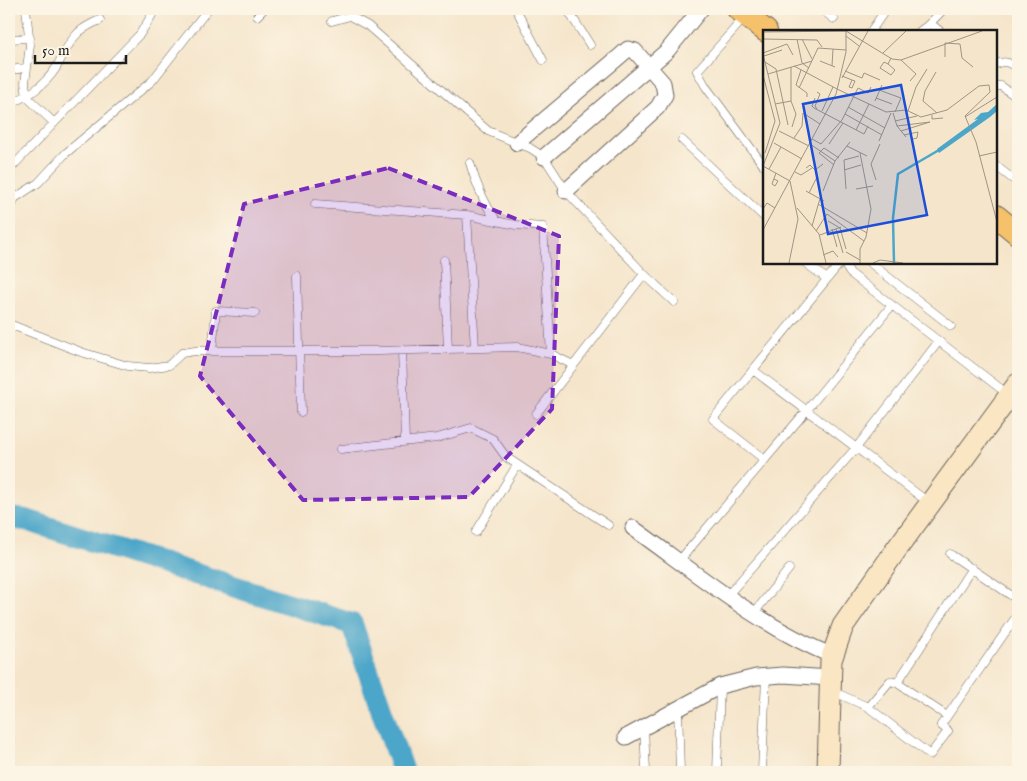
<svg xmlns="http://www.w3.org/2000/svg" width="1027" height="781" viewBox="0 0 1027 781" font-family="'IM FELL English',serif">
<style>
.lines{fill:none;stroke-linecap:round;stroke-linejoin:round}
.river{stroke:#4ca6c9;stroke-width:22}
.lane-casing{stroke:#686259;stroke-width:9}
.street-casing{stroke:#686259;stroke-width:17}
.secondary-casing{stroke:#686259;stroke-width:23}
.primary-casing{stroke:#686259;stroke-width:24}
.lane{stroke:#fff;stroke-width:8}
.street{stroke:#fff;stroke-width:15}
.secondary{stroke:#fbe6c4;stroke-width:21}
.primary{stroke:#f5c16b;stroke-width:22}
.marked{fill:#7b2cbf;fill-opacity:0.2;stroke:#7b2cbf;stroke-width:4;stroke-dasharray:10 6;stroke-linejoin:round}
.inset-river{fill:none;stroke:#4ca6c9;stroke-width:2.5}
.inset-road{fill:none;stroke:#9e9585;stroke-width:1}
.view{fill:#1d4ed8;fill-opacity:0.15;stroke:#1d4ed8;stroke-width:2.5}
.inset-edge{fill:none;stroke:#1c1c1c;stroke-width:2.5}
</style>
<rect width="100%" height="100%" fill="#fcf5e5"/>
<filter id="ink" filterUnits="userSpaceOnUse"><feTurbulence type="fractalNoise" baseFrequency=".02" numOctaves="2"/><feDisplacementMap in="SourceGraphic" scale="10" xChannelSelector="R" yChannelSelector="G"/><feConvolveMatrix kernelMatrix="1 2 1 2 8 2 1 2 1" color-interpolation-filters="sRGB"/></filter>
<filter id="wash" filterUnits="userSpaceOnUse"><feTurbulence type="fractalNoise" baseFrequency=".0096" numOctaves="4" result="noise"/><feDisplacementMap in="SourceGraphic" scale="20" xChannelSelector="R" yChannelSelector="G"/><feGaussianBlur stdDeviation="1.12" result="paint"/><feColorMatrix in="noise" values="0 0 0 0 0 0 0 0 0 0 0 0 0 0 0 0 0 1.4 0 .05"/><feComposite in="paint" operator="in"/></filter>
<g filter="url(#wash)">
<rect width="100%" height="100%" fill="#f5e5cb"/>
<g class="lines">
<path class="river" d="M9,518L26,520L352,624L403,772"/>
</g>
</g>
<g filter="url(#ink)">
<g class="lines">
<g class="lane-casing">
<path id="lane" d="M26,9L30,45L25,83L27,97L54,123
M516,9L543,60
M567,9L590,45
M821,9L834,19
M257,16L264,9
M745,17L697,71L706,87L764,166
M332,21L350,16L368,26L488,131L530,148L544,157L566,191L644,274L674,302
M930,23L940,31
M871,31L886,9
M920,31L927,26L944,9
M9,39L30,38
M996,64C1006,60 1010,63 1018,69
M9,70L26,68
M996,86H1001L1018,98
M9,103C27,98 45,85 56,68C63,56 68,42 79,32C85,27 93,23 100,20
M682,140L764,217
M470,163C476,184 483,202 496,220
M996,166L1018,183
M9,170L140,34L152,15L153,9
M315,204L467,215L516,225L543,227L551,354
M9,211L15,198L38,183L66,153L152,81L208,9
M467,215L475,348
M444,260L448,349
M804,262L827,279
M843,262L850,273L1018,402
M869,262L951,326
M297,276L301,412
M9,324L81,352L128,366L149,368L169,365L182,353L195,351H379L517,347L551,354L573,365
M402,350L405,441
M212,351L216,311L255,313
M753,370L928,502
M536,414L644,274
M341,449L437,438L471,428L493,439L506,457L608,525
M765,460L713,419L841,262
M1018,512L1017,514L1018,515
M476,532L517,465
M950,554L1018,600
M679,561L807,410L892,305
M728,595L856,448L939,341
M754,613L789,569
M897,683L972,568
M832,691L868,707L930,755L948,731L941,725L1018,614
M868,707L890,681L897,683L947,716
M678,708L680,772
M644,727L646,772
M717,772L720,686
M762,772L766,676"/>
</g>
<g class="street-casing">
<path id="street" d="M517,143L620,56L628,49L635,51L663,83L665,95L658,107L566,191
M544,157L667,51L701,9
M633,528C696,573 761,627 833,656
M626,737L720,686L756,677L783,675L831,678"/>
</g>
<g class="secondary-casing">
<path id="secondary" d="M828,772L831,660L843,626L896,550L1018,384"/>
</g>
<g class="primary-casing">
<path id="primary" d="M738,9L766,31
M996,216L1018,234"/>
</g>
<use href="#lane" class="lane"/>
<use href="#street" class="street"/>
<use href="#secondary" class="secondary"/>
<use href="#primary" class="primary"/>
</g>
</g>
<path class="marked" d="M388,168L559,236L552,409L469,497L303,500L200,376L244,204Z"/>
<g transform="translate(763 30)">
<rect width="234" height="234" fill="#f5e5cb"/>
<path d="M234,74V81L227,87L176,123L174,119L215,89L211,90L218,83L225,82Z" fill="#4ca6c9"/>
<path class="inset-river" d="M131,233L130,188L135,144L176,120"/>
<path class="inset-road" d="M0,2L83,1L129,29L138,30L219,1M83,6L96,16M0,9L54,10L59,17M34,9L39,33L46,38M39,9L49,29M0,23L24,14L30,25M120,23L143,1M0,24L17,93L0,136L27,151L35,189L26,233M1,26L19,20M182,27V13L197,14L199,28L210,37M138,30L153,44L147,51M57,31L72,37M2,32L13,39L25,95M125,34L132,40L128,45L117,38L121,32L125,34L128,28M31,36L74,59M69,36L70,19M28,37V71M38,40L33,55L44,63V67M82,41L99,48L101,43L117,50M173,42L162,61L160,71L174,83M5,44L49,31M0,45L12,91L2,123M79,46L89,50L92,51L89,58L86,57L89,50M79,48L105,1M36,58L55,18L83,20M74,59L123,82L143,80L158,87L184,80L216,56L226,55L227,62L202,86L213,112L234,192M116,60L138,68L132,82M54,62L57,64L52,76L54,79M52,68L49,76L51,78L101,104L105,96M113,68L129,74M112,71L119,55M12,74L28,71L33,84L29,97M85,77L122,98M59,81L70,57M145,81L153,57L164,39M130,83L134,96L143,107M82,84L119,105M169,85V89L180,88M202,87L234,67M132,91L154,86M134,96L167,92L138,101M93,100L106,74M16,101L46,116M141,105L155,102L154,108L150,109M31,108L39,96L40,83L57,94M49,109L58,114L79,90L95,58L105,63L108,57M116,111L128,83M11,113L39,129M47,114L72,131M66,114L80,93M84,116L104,126M216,126L234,122M71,135L56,123L61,118L76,128M43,138L47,135L52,140L60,134M6,139L18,117M81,140L98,135M32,142L38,145L49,138M11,149L15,151L12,156L9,154L13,143M113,150L108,134L117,114M83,159L81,130L96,126M93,159L110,156M43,161L61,171M60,161L72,131L87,112M46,163L54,147M55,174L104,203M34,178L56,204L63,233M0,179L4,173L12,178M65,191L77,198L83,219M49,196L58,165M69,199L74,217M73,199L80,223M0,200L73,64L83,22V1M53,201L64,184L101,211M57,205L78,197M83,222L97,230M60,225L70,221L75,227M97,233V219L103,207L108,179L97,123M110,233L117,230L140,233"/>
<path class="view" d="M138,55L164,185L65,204L40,74Z"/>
<rect width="234" height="234" class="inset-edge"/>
</g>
<rect width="1027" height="781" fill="none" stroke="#fcf5e5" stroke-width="30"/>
<path d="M35 55v8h91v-8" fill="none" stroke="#1c1c1c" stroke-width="2.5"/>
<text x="42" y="55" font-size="15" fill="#1c1c1c" stroke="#fcf5e5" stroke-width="4" paint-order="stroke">50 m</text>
</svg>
